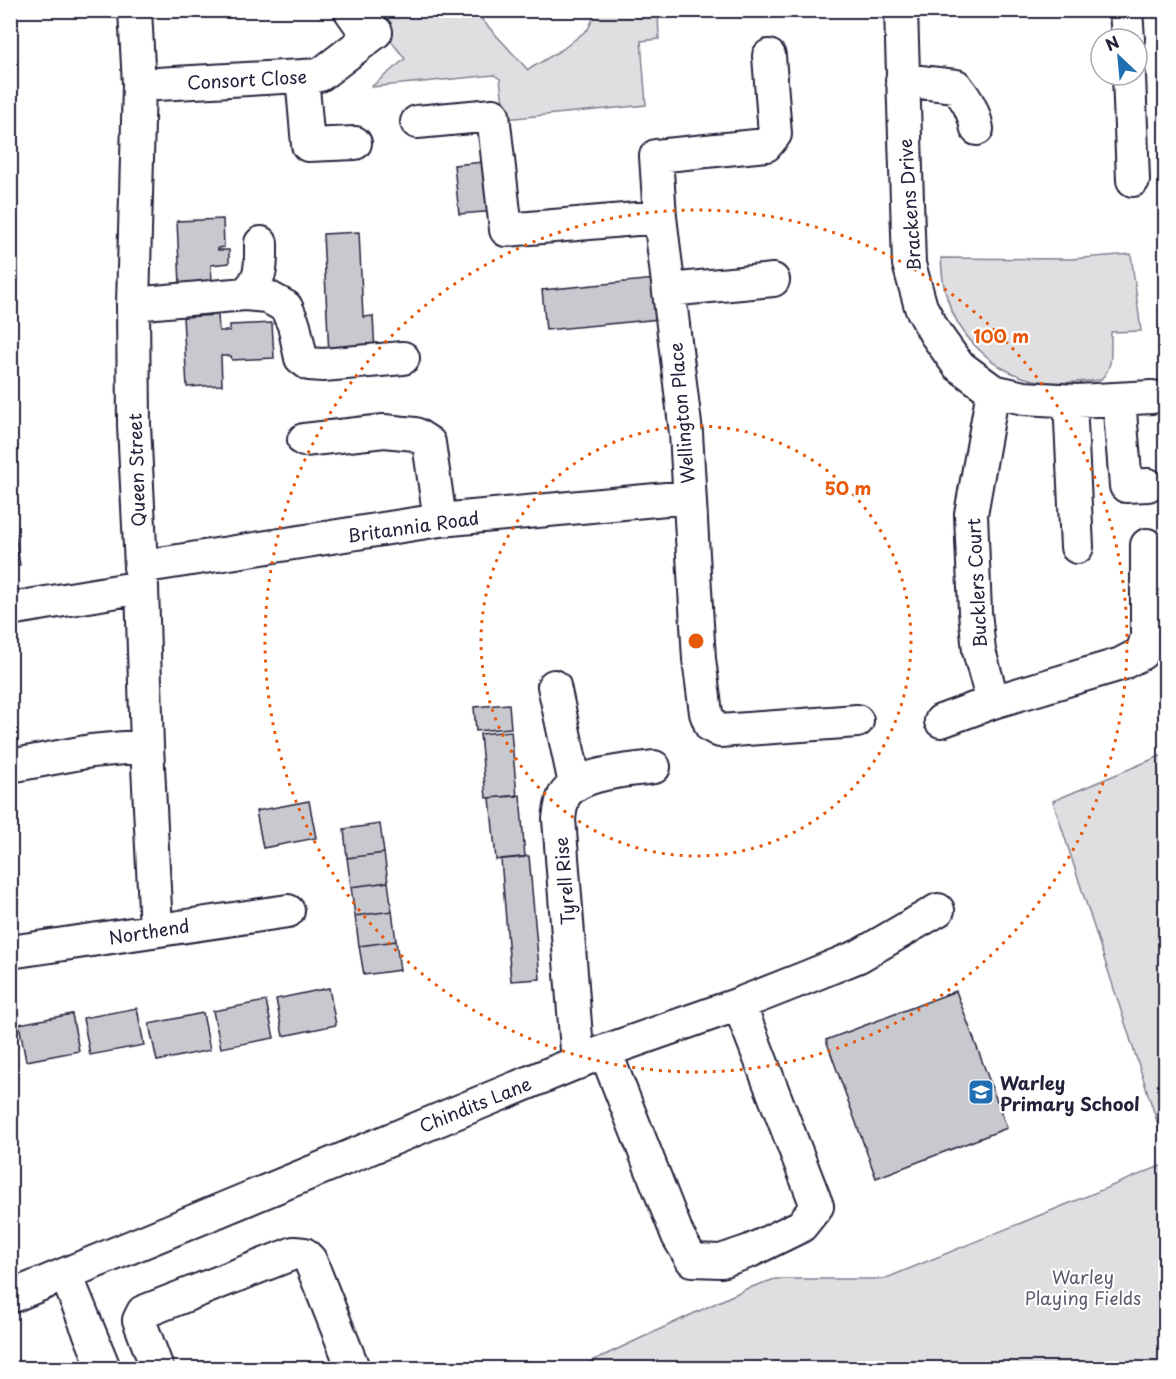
<svg xmlns="http://www.w3.org/2000/svg" width="1176" height="1379" viewBox="0 0 1176 1379" font-family="'Playpen Sans',sans-serif">
<style>
.green{fill:#dfdfe2;stroke:#80808e;stroke-width:1.5}
.building{fill:#c8c8cf;stroke:#22223b;stroke-width:1.5}
.lines{fill:none;stroke-linecap:round;stroke-linejoin:round}
.minor-casing{stroke:#22223b;stroke-width:36}
.minor{stroke:#fff;stroke-width:32}
.ring{fill:none;stroke:#e8590c;stroke-width:3;stroke-dasharray:3 6}
.labels{text-anchor:middle;dominant-baseline:central;stroke-width:4.5;stroke-linejoin:round;paint-order:stroke}
.street-label{font-size:18px;fill:#22223b;stroke:#fff}
.poi-label{font-size:18px;font-weight:bold;fill:#22223b;stroke:#fff;text-anchor:start}
.park-label{font-size:18px;fill:#5b5b6d;stroke:#fff}
.centre{fill:#e8590c;stroke:#fff;stroke-width:3}
.ring-label{font-size:18px;text-anchor:middle;font-weight:bold;fill:#e8590c;stroke:#fff;stroke-width:4.5;stroke-linejoin:round;paint-order:stroke}
</style>
<rect width="100%" height="100%" fill="#fff"/>
<filter id="ink" filterUnits="userSpaceOnUse"><feTurbulence type="fractalNoise" baseFrequency=".0167" numOctaves="2"/><feDisplacementMap in="SourceGraphic" scale="12" xChannelSelector="R" yChannelSelector="G"/><feConvolveMatrix kernelMatrix="1 2 1 2 8 2 1 2 1" color-interpolation-filters="sRGB"/></filter>
<g filter="url(#ink)">
<path class="green" d="M368,11H474L528,70L563,49L588,29L597,11H658L659,39L641,41L646,105L505,119L500,79L494,75L371,87L405,59Z
M1131,254L1141,331L1111,332C1110,351 1115,366 1100,380C1080,382 1060,384 1040,381C994,375 955,334 945,290C942,280 942,268 941,258L1071,259Z
M1165,754V1146L1053,801Z
M1165,1164V1368H577L746,1289L775,1279H884Z"/>
<path class="building" d="M493,161L497,211L459,214L454,165Z
M223,219L224,247L218,248V250H229V263L211,265L212,283L180,285L177,221Z
M359,232L363,317L373,316L375,352L329,355L323,234Z
M666,278L670,318L546,330L542,290Z
M218,315L219,331H230V325L272,323L274,358L232,360L231,356H221L222,385L187,387L183,317Z
M10,527H14L20,565L10,566Z
M509,704L511,728L476,731L474,707Z
M511,731L517,796L486,798L480,734Z
M520,795L525,857L496,860L490,798Z
M309,801L316,838L263,848L256,811Z
M380,824L384,853L347,858L344,829Z
M384,853L388,882L351,887L347,858Z
M529,856L540,979L511,981L501,859Z
M388,882L392,911L355,916L351,887Z
M392,911L396,941L359,946L355,916Z
M396,941L400,970L364,975L359,946Z
M329,988L336,1025L283,1036L276,999Z
M956,991L1007,1128L876,1178L826,1040Z
M266,1001L274,1038L221,1048L213,1011Z
M137,1008L144,1045L90,1055L83,1018Z
M203,1013L210,1050L157,1061L149,1024Z
M72,1014L79,1051L26,1061L19,1024Z"/>
<g class="lines">
<g class="minor-casing">
<path id="minor" d="M135,10L139,85L133,304L134,425L142,587L147,746L156,929
M350,10L369,37
M901,10L909,264L921,307L935,333L958,365L993,391L1024,398L1077,401L1152,397
M1126,10L1128,39
M769,56L775,134L766,145L656,156L660,217L686,433L699,659L706,713L711,726L720,731L857,721
M1129,75L1133,180
M302,76L308,145L355,143
M902,80L956,86C967,100 974,111 977,129
M139,85L320,75L376,32
M417,122L493,115L506,230L660,217
M669,290L773,280
M245,294C263,278 261,265 261,243
M133,304L245,294L266,296L286,307L294,325L301,358L309,364L323,365L403,358
M993,391L971,514L975,612L979,651L993,702
M1119,399L1126,486L1148,485
M1070,401L1077,547
M304,440L384,431L415,434L429,443L440,520
M140,567L440,520L688,497
M10,609L142,587
M554,686L575,784
M941,721L993,702L1121,664L1142,653L1147,637V545
M10,766L91,751L147,746
M10,952L288,911
M605,1051L678,1236L692,1260L721,1261L750,1251L801,1226L817,1206L739,1004
M578,1063L559,819C560,812 561,802 564,796C579,772 628,771 654,767
M66,1275L104,1368
M10,1297L605,1051L739,1004L805,978L859,956L938,910
M157,1368L139,1320L143,1312L294,1253L304,1254L310,1260L353,1368"/>
</g>
<use href="#minor" class="minor"/>
</g>
</g>
<g class="ring">
<circle cx="696" cy="641" r="215"/>
<circle cx="696" cy="641" r="431"/>
</g>
<defs>
<g id="school-square" transform="scale(1.35)"><rect x="-9" y="-9" width="18" height="18" rx="4" fill="#1f6fb2" stroke="#fff"/><path d="M0-5L7-2L0 1L-7-2ZM-4 1L0 2.5L4 1V4Q0 6-4 4Z" fill="#fff"/></g>
</defs>
<g fill-rule="evenodd">
<use href="#school-square" x="981" y="1092"/>
</g>
<g class="labels">
<g class="street-label">
<text transform="translate(247 79) rotate(-3)">Consort Close</text>
<text transform="translate(909 205) rotate(-94)">Brackens Drive</text>
<text transform="translate(681 413) rotate(-95)">Wellington Place</text>
<text transform="translate(136 470) rotate(-92)">Queen Street</text>
<text transform="translate(413 526) rotate(-8)">Britannia Road</text>
<text transform="translate(976 583) rotate(-93)">Bucklers Court</text>
<text transform="translate(564 881) rotate(-95)">Tyrell Rise</text>
<text transform="translate(149 931) rotate(-9)">Northend</text>
<text transform="translate(475 1104) rotate(-22)">Chindits Lane</text>
</g>
<g class="poi-label">
<text x="1000" y="1082">Warley<tspan x="1000" dy="21">Primary School</tspan></text>
</g>
<g class="park-label">
<text x="1083" y="1276">Warley<tspan x="1083" dy="21">Playing Fields</tspan></text>
</g>
</g>
<circle cx="696" cy="641" r="9" class="centre"/>
<g class="ring-label">
<text x="1001" y="343">100 m</text>
<text x="848" y="495">50 m</text>
</g>
<rect width="1176" height="1379" fill="none" stroke="#fff" stroke-width="36"/>
<rect x="18" y="18" width="1140" height="1343" fill="none" stroke="#22223b" stroke-width="2" filter="url(#ink)"/>
<g transform="translate(1119 57) rotate(334)"><circle r="28" fill="#ffffff" stroke="#a7a7b1" stroke-width="1.5"/>
<path d="M0-4.5L10 22L0 15L-10 22Z" fill="#1f6fb2"/>
<text y="-9" font-size="16" font-weight="bold" text-anchor="middle" fill="#22223b">N</text>
</g>
</svg>
